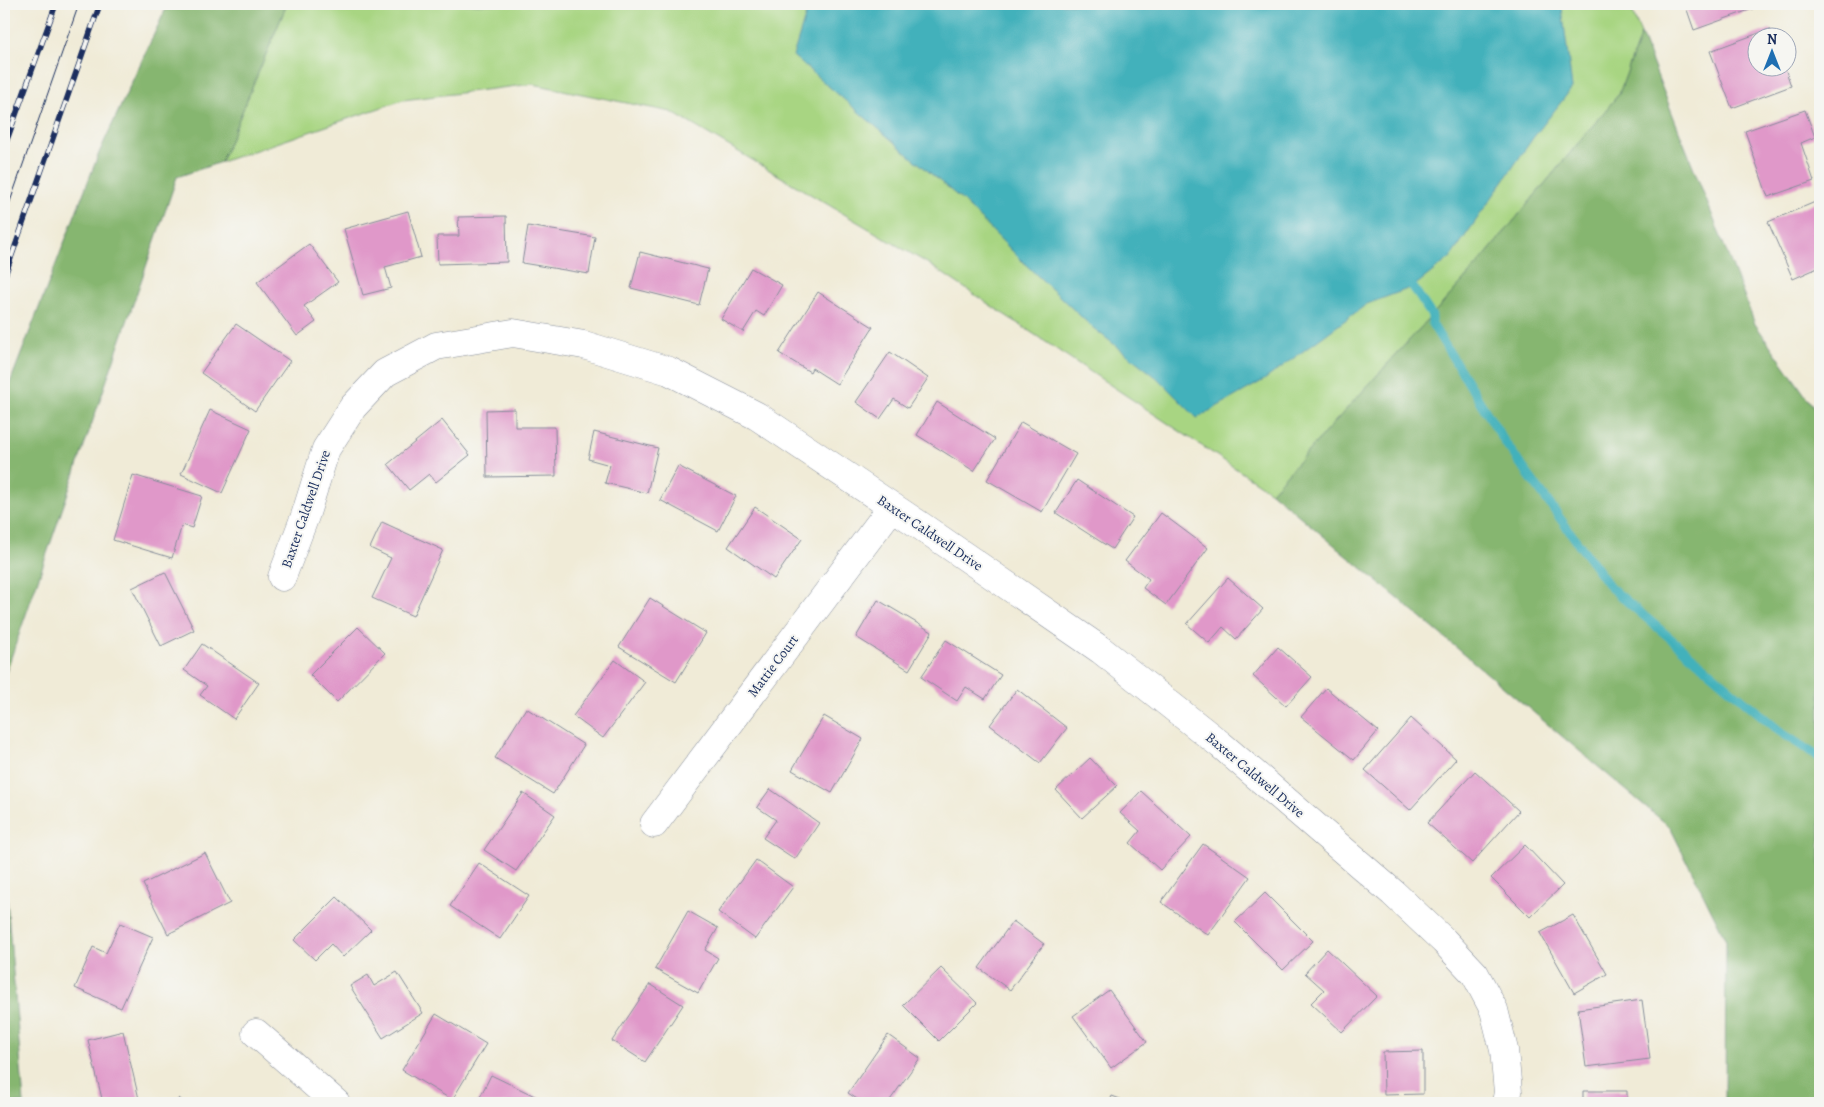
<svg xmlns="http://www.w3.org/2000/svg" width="1824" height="1107" viewBox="0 0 1824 1107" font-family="Alegreya,serif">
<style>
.green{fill:#a8d582;stroke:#628270}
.forest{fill:#86b670;stroke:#507267}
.water{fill:#42b1bb;stroke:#2e708c}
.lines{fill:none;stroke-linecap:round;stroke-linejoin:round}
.stream{stroke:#42b1bb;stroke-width:9}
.building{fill:#e098c9}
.minor-casing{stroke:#868d9a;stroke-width:29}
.minor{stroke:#fff;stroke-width:28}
.tram{stroke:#1b2f5e;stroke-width:1}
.rail-casing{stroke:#1b2f5e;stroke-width:5.5}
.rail{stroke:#f6f6f2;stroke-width:4;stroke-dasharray:11;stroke-linecap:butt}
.labels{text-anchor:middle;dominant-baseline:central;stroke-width:4;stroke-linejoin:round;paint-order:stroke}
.street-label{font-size:14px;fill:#1b2f5e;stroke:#f6f6f2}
</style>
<rect width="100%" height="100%" fill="#f6f6f2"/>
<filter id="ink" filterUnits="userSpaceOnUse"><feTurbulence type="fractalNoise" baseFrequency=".02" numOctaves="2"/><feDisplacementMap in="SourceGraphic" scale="10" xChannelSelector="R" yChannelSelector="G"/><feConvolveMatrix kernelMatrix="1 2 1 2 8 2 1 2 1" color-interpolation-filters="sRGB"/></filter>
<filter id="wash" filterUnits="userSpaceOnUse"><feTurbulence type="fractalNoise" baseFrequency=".0096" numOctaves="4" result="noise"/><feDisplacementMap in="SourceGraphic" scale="20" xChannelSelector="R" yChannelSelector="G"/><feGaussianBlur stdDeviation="1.12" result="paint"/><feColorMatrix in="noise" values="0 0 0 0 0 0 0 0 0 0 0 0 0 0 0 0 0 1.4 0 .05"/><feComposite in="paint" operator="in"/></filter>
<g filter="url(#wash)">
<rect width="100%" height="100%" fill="#f0ebd7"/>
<path class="green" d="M287,4H1629L1641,34L1619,94L1473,270L1271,492L927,263L671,112L533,84L403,100L221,162Z"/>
<path class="forest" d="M168,4H287L221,162L177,177L4,678V398L99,153Z
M1641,34L1755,324L1820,416V1103H1725L1726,940L1670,827L1271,492L1473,270L1619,94Z
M4,864L24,1103H4Z"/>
<path class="water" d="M809,4H1559L1562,8L1572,88L1533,138L1450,258L1413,287L1367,304L1264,380L1197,418L1156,377L1092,327L1025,264L962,200L793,56Z"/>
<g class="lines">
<path class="stream" d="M1406,280L1413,287L1432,316V324L1506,444L1610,587L1782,733L1820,758"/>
</g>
<g id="blocks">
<path class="building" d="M1685,4H1766L1694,30Z
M1770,29L1773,38H1756V68H1785L1791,86L1732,108L1710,51Z
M1805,110L1815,137L1801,143L1814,181L1768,197L1745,131Z
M1820,200V267L1793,279L1768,222Z
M408,211L421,257L385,267L391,288L363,295L344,229Z
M506,216L507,262L438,264L437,236H459L458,217Z
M528,226L595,237L589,274L522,263Z
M309,244L338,282L304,306L316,322L297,336L257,282Z
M640,252L708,269L699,305L631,288Z
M751,268L782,285L764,316L756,311L743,332L721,319Z
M818,292L873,327L837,384L812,368L810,372L779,353Z
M236,324L290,361L255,411L201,373Z
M890,352L928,378L908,408L894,399L880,419L856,402Z
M937,402L995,439L974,471L917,435Z
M515,409V427H555L556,476L487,477L486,410Z
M210,410L251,429L222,493L181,474Z
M442,420L470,455L436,482L429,474L409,490L388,464Z
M1021,422L1076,454L1042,512L987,480Z
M594,432L658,448L647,493L605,483L610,465L588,459Z
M678,466L736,496L718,531L660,500Z
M133,475L202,496L192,528L182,525L172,558L113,540Z
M1077,480L1133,517L1112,549L1056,513Z
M755,507L802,539L774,579L728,547Z
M1161,513L1208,548L1166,605L1143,588L1149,579L1125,561Z
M382,522L443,550L413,616L372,598L391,558L370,548Z
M165,572L194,630L161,646L132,588Z
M1228,578L1263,609L1236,639L1223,627L1209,643L1187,624Z
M650,598L706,633L676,682L619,647Z
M878,600L932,632L909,670L856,637Z
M358,627L385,653L337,702L310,675Z
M946,640L1001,675L985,699L966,687L957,701L921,677Z
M202,644L259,683L234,719L200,695L207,686L184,670Z
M1278,647L1312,677L1286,706L1253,676Z
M615,660L645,682L603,738L573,716Z
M1326,688L1378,731L1354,760L1301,717Z
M1017,689L1067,728L1040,763L990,725Z
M526,708L584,745L553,794L495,758Z
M824,716L863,739L832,793L792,770Z
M1411,718L1456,759L1410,810L1365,770Z
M1090,758L1117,786L1082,818L1056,790Z
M1475,771L1519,811L1472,863L1427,823Z
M770,789L819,823L795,859L763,838L776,820L757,807Z
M1141,791L1191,837L1160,870L1130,843L1140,831L1120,813Z
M523,793L555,815L516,871L484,850Z
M1203,844L1250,877L1208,935L1161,902Z
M1525,845L1563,885L1530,917L1491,878Z
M205,853L230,903L168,934L143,884Z
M756,860L793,887L755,939L718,912Z
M479,863L529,896L500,939L450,906Z
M1265,893L1313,941L1283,970L1235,922Z
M337,897L371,930L343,957L331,944L315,960L294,940Z
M688,911L718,928L705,950L718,958L698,993L655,969Z
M1573,915L1607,974L1574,993L1540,933Z
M1013,921L1044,944L1010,990L979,968Z
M120,923L153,937L121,1008L75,988L93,947L106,953Z
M1327,949L1377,996L1342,1032L1311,1003L1324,990L1305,973Z
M941,968L977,1003L939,1041L903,1005Z
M397,972L423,1013L383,1038L350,986L368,975L374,986Z
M650,984L683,1005L645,1062L612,1041Z
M1109,990L1147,1042L1111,1068L1073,1016Z
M1642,1000L1650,1059L1586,1067L1578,1009Z
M436,1014L486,1044L452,1100L402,1070Z
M123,1031L139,1099L122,1103H103L88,1040Z
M888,1035L920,1058L888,1103H863L848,1093Z
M1423,1051V1094L1384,1095L1383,1052Z
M491,1075L541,1099L539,1103H477Z
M1583,1091H1627V1103H1583Z
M1112,1096L1131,1103H1109Z
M179,1098L185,1103H174Z"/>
</g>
</g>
<g filter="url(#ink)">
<use href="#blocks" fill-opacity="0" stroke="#868d9a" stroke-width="1"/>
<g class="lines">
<g class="minor-casing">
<path id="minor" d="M282,577L305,516L326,449L353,407L385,373L436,346L513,333L584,345L669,371L757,416L918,524L1101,650L1221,745L1393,893L1444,941L1475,974L1494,1010L1504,1050L1508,1092L1506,1103
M654,824L892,507
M256,1033L336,1103"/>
</g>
<use href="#minor" class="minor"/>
<path class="tram" d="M4,219L79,4"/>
<g class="rail-casing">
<path id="rail" d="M4,148L56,4
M4,278L100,4"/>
</g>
<use href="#rail" class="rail"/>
</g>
</g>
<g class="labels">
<g class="street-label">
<text transform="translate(306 509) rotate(-71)">Baxter Caldwell Drive</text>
<text transform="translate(930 533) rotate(34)">Baxter Caldwell Drive</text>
<text transform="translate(773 666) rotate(-53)">Mattie Court</text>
<text transform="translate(1255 775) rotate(40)">Baxter Caldwell Drive</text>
</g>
</g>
<rect width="1824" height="1107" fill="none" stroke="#f6f6f2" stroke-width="20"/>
<g transform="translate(1772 52)"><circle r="24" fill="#f6f6f2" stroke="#9ea6b7"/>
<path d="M0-4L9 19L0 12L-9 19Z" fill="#1f6fb2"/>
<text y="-8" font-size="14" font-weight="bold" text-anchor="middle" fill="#1b2f5e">N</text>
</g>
</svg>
